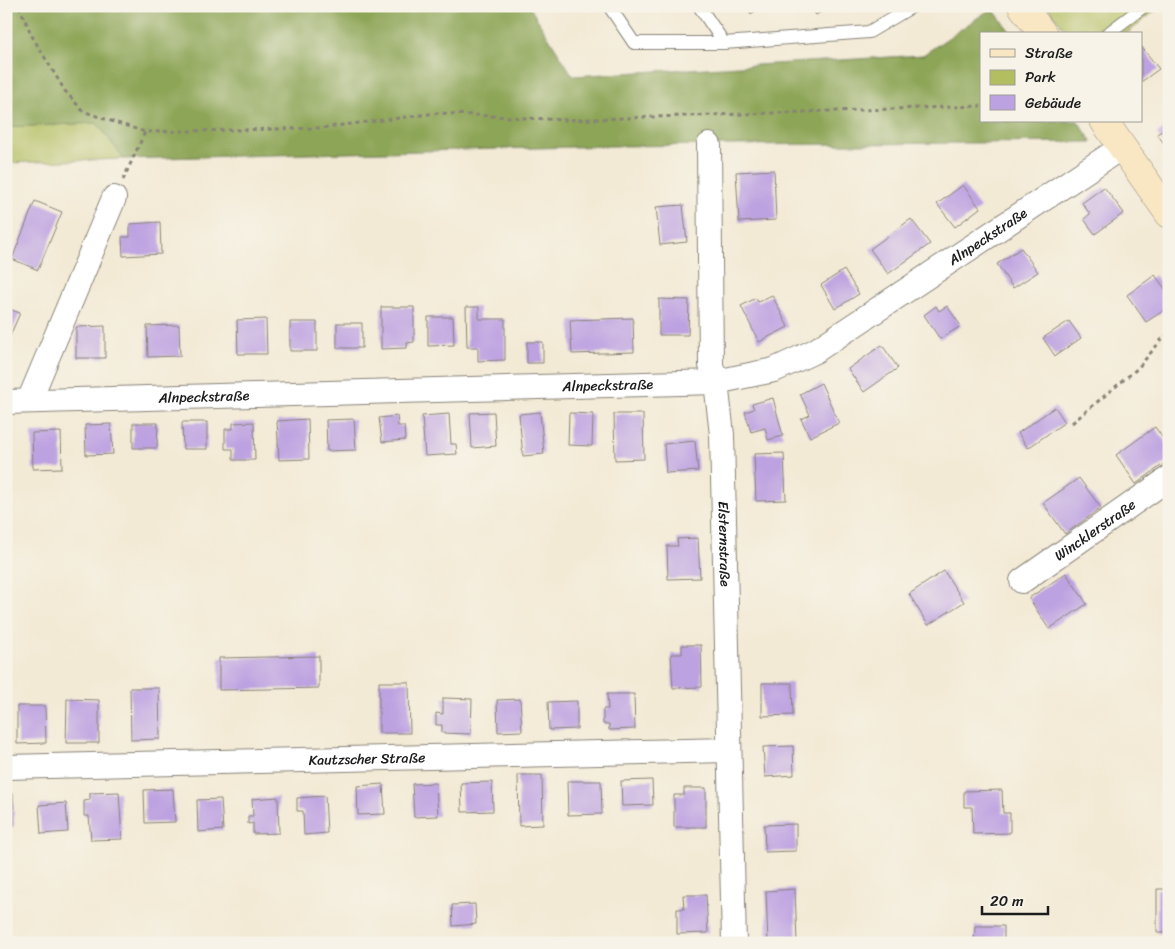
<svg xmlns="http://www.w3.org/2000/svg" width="1175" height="949" viewBox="0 0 1175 949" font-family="Sriracha,sans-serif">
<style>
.green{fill:#b2be60;stroke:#676d3e}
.forest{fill:#8da556;stroke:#546039}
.building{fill:#bda2e1}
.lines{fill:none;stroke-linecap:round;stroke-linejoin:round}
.lane-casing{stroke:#888378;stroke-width:14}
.street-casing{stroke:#888378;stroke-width:26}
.secondary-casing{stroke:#888378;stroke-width:29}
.path{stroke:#888378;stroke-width:3;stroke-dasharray:4 4;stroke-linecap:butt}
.lane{stroke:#fff;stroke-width:12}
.street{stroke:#fff;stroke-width:24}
.secondary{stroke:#f9e7c3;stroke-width:28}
.labels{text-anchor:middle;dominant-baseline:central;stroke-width:4.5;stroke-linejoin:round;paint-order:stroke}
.street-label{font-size:14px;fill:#1c1c1c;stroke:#f7f3e8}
</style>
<rect width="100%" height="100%" fill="#f7f3e8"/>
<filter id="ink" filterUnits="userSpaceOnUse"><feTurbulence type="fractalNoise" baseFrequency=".02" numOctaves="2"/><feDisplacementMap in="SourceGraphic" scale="10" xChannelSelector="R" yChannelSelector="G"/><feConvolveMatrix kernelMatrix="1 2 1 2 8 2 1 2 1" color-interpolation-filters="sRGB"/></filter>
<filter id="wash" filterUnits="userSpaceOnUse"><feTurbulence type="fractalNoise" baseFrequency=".0096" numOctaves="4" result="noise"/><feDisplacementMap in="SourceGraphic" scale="20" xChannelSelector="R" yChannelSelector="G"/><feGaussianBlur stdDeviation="1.12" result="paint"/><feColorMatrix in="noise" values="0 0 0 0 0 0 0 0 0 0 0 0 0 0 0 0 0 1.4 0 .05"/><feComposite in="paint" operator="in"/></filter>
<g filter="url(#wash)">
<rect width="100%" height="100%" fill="#f3ead5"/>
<path class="green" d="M1047,6H1161L1126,34H1068Z
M97,123L124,159L6,163V127Z"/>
<path class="forest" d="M6,6H529L573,76L923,55L992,8L1012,34H981V121H1078L1092,142L611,146L124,159L97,123L6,127Z"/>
<g id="blocks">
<path class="building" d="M746,6H762L751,14Z
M810,6H830L816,15Z
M1141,46L1159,69L1141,82Z
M1169,126V150L1157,134Z
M774,170L776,220L739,222L736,172Z
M963,185L980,208L955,227L937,204Z
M1104,187L1124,213L1095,234L1084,219L1090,214L1082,203Z
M35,201L62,212L38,270L12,259Z
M683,205L687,242L660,245L656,207Z
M911,219L930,244L888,274L870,249Z
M160,222L161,254L123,256L122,237H130V224Z
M1021,248L1038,272L1013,288L997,264Z
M844,270L859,294L835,309L821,285Z
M1155,275L1169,294V307L1146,322L1127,295Z
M772,295L788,327L759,342L741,306L756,298L758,302Z
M659,299L689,300L688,335H659Z
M936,306L939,311L947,306L961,326L940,339L924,315Z
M381,307H414V342L407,343V348L381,349Z
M466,307H479V319H505V360L478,361V347H467Z
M6,308L20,313L6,345Z
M428,317H453L454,345L428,346Z
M633,318L634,352L572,354L570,320Z
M266,319L267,354H238L237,320Z
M1069,321L1081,338L1055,356L1043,338Z
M290,322H317V351H290Z
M337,323H362V348H337Z
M179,325L180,356L148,357L147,326Z
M105,326V358H76V327Z
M527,342H543V363H527Z
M882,345L898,368L864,392L848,369Z
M821,383L839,423L810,437L801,419L810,415L800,394Z
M773,398L783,436L768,440L765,428L751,432L745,412L754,409L752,404Z
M1055,407L1065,422L1028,448L1018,433Z
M494,412L496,446L472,448L470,413Z
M540,412L544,454L523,456L519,414Z
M569,413L593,414L592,446L568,445Z
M449,414L451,444H456L457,454L425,456L422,416Z
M614,414H643L644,459L615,460Z
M397,416L398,426H404L405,440L382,442L379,418Z
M308,419L309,459L279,460L277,421Z
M354,419L356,450L327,451L326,420Z
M182,422H207V449H183Z
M254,422L255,460H233V449H225V429H233V423Z
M133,423H158L157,448H133Z
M111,424L113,454L86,455L85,425Z
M1155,427L1169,447V460L1136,484L1116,455Z
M61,432L62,468L33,469L32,433Z
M695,441L698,471L666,473L664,444Z
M784,453L786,500L756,501L754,454Z
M1079,478L1101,508L1065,534L1043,503Z
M698,538L700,578L668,579L667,546H678L677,539Z
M944,571L964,602L928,625L909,594Z
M1066,573L1087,604L1049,629L1029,598Z
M682,645H701L702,687L673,688L671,654H682Z
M319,656V688L219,690V658Z
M379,682H409L410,733H379Z
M762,683H792L793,715L762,716Z
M130,688H159L160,739L131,740Z
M607,694H634L635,729L609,730V724H603V709H608Z
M443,698L472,699L471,734L442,733V725H436V713L443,714Z
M67,699L99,700V743H66Z
M520,699L522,731L498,732L497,700Z
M577,701V729L549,730L548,702Z
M17,706H45L46,743L17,744Z
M793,746L794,775L765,777L763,747Z
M518,775H542L543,825L519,826Z
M652,780L653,805L622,806L621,781Z
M567,781H601L602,814L568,815Z
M492,782L493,811L462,812L461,783Z
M436,783L438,816L414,817L412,784Z
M383,784L385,814L358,815L357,786Z
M684,788H706V827H674V795H684Z
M173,789L175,822L145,823L144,790Z
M1002,790L1003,813H1010V833L973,834L972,807H964V791Z
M119,792L122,839L91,840L89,816H84V801L90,800V793Z
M6,794H13L14,826H6Z
M325,796L327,833L304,835L303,811H297V798Z
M278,797L279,833L253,834V823L248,824V816H253L252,799Z
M221,799L223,830L198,832L197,800Z
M66,803L68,832L41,834L39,805Z
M796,824V851L765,852L764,825Z
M795,889L797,943H768L766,891Z
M1157,889H1169V933H1157Z
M683,895H706L708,933L677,934V909H684Z
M475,904L476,924L453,926L452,905Z
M975,926H1004V943H974Z"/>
</g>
</g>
<g filter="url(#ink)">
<use href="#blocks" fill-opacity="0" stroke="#888378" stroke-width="1"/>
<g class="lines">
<g class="lane-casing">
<path id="lane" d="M609,6L634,43H724
M699,6L724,43L869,32L913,6
M1107,34L1144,6"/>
</g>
<g class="street-casing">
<g id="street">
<path id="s1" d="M709,145L711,365L716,382L722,435L734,943"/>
<path d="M29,401L114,198"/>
<path id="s2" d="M6,402L716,382L774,370L815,351L1122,147"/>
<path id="s3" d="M1022,581L1169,478"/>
<path id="s4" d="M6,767L729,750"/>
</g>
</g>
<g class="secondary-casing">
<path id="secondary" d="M1022,6L1043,34
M1104,121L1169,214"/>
</g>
<path class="path" d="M19,6L32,36L65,91L83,111L105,119L145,132L321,128L437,113L564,120L981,106
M123,180L145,132
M1072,423L1138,368L1163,338L1169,334"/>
<use href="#lane" class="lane"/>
<use href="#street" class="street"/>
<use href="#secondary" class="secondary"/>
</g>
</g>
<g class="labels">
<g class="street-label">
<text stroke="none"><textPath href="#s2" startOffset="1022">Alnpeckstraße</textPath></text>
<text stroke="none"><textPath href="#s2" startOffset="602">Alnpeckstraße</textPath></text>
<text stroke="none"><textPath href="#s2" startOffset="198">Alnpeckstraße</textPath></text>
<text stroke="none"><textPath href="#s3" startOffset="89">Wincklerstraße</textPath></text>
<text stroke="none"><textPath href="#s1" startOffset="400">Elsternstraße</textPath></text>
<text stroke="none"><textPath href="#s4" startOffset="361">Kautzscher Straße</textPath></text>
</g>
</g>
<rect width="1175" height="949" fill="none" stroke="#f7f3e8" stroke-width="25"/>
<rect x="980" y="32" width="162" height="90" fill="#f7f3e8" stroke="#9f9d96"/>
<rect x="990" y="49" width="25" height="8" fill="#f9e7c3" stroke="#9f9d96"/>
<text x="1025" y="58" font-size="15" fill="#1c1c1c">Straße</text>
<rect x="990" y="70" width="25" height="15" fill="#b2be60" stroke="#9f9d96"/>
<text x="1025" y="82" font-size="15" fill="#1c1c1c">Park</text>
<rect x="990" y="95" width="25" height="15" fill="#bda2e1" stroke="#9f9d96"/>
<text x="1025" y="108" font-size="15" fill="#1c1c1c">Gebäude</text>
<path d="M982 906v8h66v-8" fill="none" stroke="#1c1c1c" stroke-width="2.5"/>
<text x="990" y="906" font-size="15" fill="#1c1c1c" stroke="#f7f3e8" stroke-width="4" paint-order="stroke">20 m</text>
</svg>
